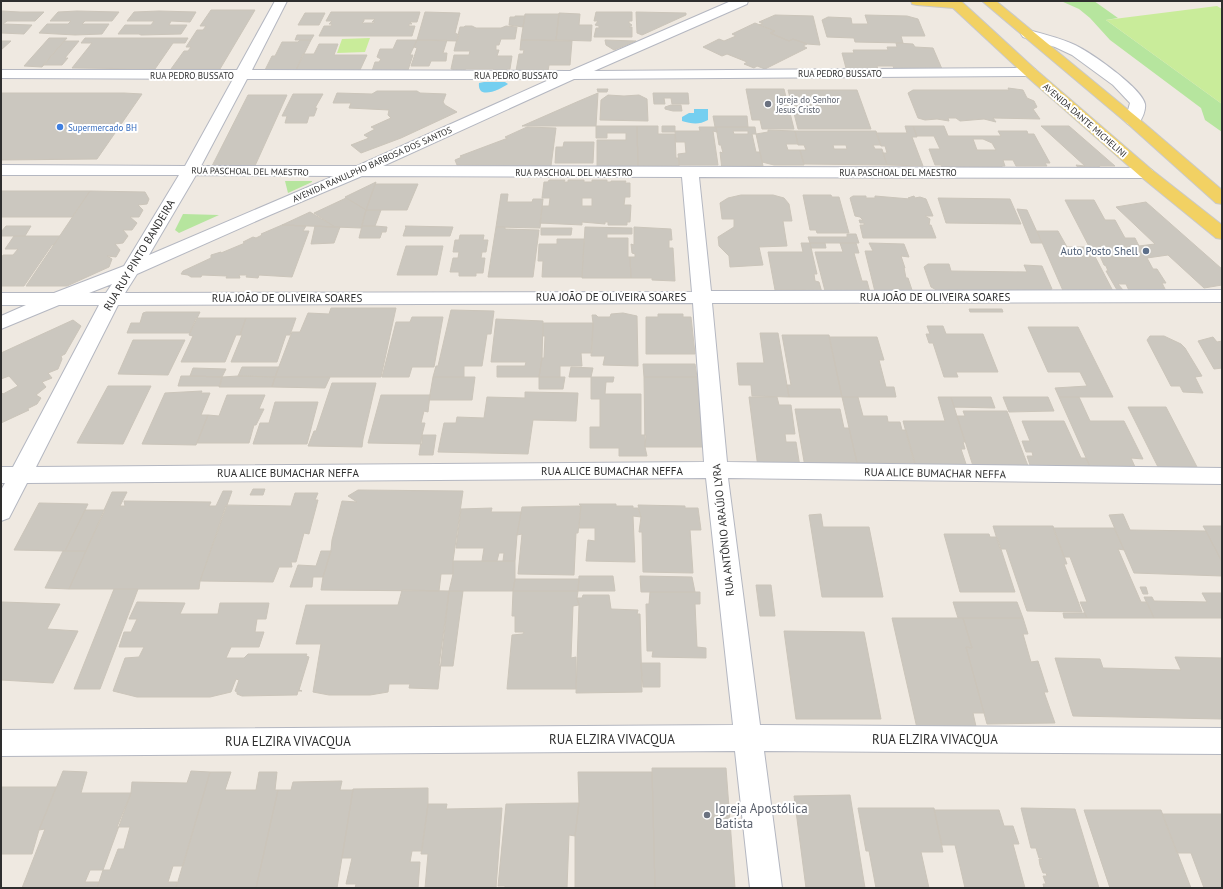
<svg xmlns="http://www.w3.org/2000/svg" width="1223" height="889" viewBox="0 0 1223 889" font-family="'PT Sans',sans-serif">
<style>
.green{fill:#b6e59e}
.pitch{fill:#c9ec9a}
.water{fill:#75cff0}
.building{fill:#cbc7bf;stroke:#cbc5ba;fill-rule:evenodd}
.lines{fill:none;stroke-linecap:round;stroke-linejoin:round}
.minor-casing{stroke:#b4b7c1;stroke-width:2}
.major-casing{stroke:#c9c9c9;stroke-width:2}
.minor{fill:#fff;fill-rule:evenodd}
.major{fill:#f2d163;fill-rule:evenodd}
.worship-dot{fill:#6b7280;stroke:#fff;stroke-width:1.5}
.shop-dot{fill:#3f7fe0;stroke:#fff;stroke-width:1.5}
.service-dot{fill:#5c6f8a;stroke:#fff;stroke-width:1.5}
.labels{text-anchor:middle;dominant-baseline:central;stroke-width:4;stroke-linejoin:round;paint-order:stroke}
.far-street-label{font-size:9px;fill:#2e2e2e;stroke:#fff}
.far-worship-label{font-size:9px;fill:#5b616d;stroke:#fff;text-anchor:start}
.far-shop-label{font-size:9px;fill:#366cbe;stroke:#fff;text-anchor:start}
.service-label{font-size:11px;fill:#4e5e75;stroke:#fff;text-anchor:end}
.street-label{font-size:11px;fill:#2e2e2e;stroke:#fff}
.near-street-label{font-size:13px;fill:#2e2e2e;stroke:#fff}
.near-worship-label{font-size:13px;fill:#5b616d;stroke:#fff;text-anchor:start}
</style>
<rect width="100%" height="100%" fill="#efe9e1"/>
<path class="green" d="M1061,1H1094L1118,18L1106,20L1222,104V132L1205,120L1201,108L1110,40L1090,18L1079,9Z
M285,181H312V182L288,193Z
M183,214L219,215L179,233L175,230Z"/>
<path class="pitch" d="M1217,6L1222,9V104L1106,20Z
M370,38L365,52L337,53L342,39Z"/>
<path class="water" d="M484,82H505L508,84C501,89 477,101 479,83Z
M694,109H708V120C699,125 692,124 682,121V117L689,113H694Z"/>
<path class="building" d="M211,10H255L220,69H171L184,51H188L191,47H186L197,30H203L206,26H200Z
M1,11L20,12H44L35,21H7L3,24L32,25L24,34L1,33Z
M77,11L119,12L112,21H85L82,24H109L102,34L75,35L39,33L47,24H68L71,21H50L58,12Z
M159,11L196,12L190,22L171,21L169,25H187L181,34L141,35L139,34H118L125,25H151L154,21H127L134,12Z
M331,12H420L417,22H410L412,24H409V26H415L412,36H319L324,26H331L332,24H329L332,21H326ZM364,19H375L372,22H375L374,23H362L364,21Z
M425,12L460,13L455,33L459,35L457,41L417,40Z
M596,12H632V21H629V23L632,25L629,27H632V37H594L596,28H599V26L595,25L598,21H594Z
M636,12L686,13V15L642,35L637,33Z
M305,13H325L319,25H298Z
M559,13L580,14L579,25H592L591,41L556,40Z
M525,14H559L556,40H521Z
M775,15L813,16L820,45L807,44L793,39L789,41L770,33L775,31L759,25L763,23L759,22Z
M865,15L907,16L918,19L925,36H901L903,43L855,42L854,38L827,37L822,20L828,17L851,18L852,24H868Z
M515,16H525L523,27L509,25L510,17H515Z
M755,23L775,31L770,33L789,41L793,39L807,44L803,46L807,48L765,69L757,66L754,68L744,64L747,62L727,54L722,56L703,47L719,39L724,41L736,36L732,34Z
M465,26H472L476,28H501L506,26L517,27L515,39H501L499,45H496V50H499L497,56H512L510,69H507L506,71H497L493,69H466L462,71L451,69L454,55H469L470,51H454L460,27H464Z
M297,35H314L311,40H295Z
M49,38H67L42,67L24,66Z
M85,38H188L185,43H173L155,69L72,68L92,43H81Z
M300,40H311L296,70H265L272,56H275L282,42H298Z
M397,40H417L410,55H413L408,70L372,71L375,62H379L381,59L377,57L380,49H393Z
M417,40H447L443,53H447L446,61H431L429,66H411L417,48L414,47Z
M521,40L572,41L570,65H549L548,71H516L519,54H523L524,50H520Z
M605,40L636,41L614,50L606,45Z
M1,41H11L1,50Z
M64,41H79L65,58H68L62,65H43Z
M896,43L913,44L915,47L933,48L942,69L895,72L893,66H877L879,73L847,72L842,53H854L853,50H888L887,47H897Z
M319,44H338L334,55H367L360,70H296L303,54H314Z
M1008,88L1023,90L1027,98L1034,101L1037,107L1033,109L1040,119L993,118L996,122L984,119L960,121L956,118H948L949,121L937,119L925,120L918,118L908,93L913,90H1009Z
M597,89H608L607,92H598Z
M746,89H784L794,129H762L760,120H752Z
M788,90H857L871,129H798Z
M377,91H417L420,93L446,94L443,102L445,105L457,112L401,138L361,153L351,145L369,138L364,135L375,129L371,127L391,118L388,115L389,110L349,108L351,103H333L337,93L372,94Z
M1,93H124L142,94L97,159L1,160Z
M598,93L596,126H522L579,101Z
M653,93H688L689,104H672L671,98H664L665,104H654Z
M293,94H323L315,108H317L314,116H309L307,123H285L287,116H282Z
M248,95H287L254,168H211Z
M608,95L624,96L639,95L647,99L648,121L600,120L601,100Z
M671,105H681L682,111H673L665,109V107Z
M713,116H747L748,127H715Z
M596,126H637L638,168H597V140H626V133H607V138H596Z
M637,126H658V134H675L676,158H679V166H638Z
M662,126H675V132H662Z
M905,126H913L917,137H912L923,166L887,165L883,153H887L885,146H881L876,133H907Z
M913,126H944L948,136H1001L998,131H1027L1028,134H1034L1050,163H1045L1047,166H1016L1013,160H1003L1005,166H1002V167H942L941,165H935L929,149H940L934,136H917ZM973,139H983L992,143L996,150H977Z
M1041,126H1069L1115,166H1099L1102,172L1079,169L1076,165L1085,166Z
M527,127L556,128L551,166L457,165L455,160L462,157L460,156L508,138L505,137Z
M699,127H716L717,132L713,131L718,165H679L678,154L686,153L685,142H676L675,131H700Z
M716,127H755L756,134H752L756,152H760L763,166H747L748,170H722L720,152L723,153L721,145H719ZM733,131H748V134H734Z
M768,130L795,131L798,144H786L788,150H800L804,165H774L762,162L756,134L768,132Z
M795,131H876L881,145H873L875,149H882L887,165L804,164L800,150H806L804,145H798ZM833,145H846L847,149H834Z
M564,142H594L593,163H555L556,147H563Z
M549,180H565L564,182H568V180H584V182H592V180H607V182H611V181H626L625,183H630V197H625L624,205H631L630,222H627V225H608V222H605V224L582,222V225L540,223L542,206H549L550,198H542L544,182H548ZM582,198H592V206H582Z
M376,182L366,210L345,197Z
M375,184H418L407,210H366Z
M1,191H90L72,217H1Z
M90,191L145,192L149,199L147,204L138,205L143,210L139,217H130L137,223L132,230H123L128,236L123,243L115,244L120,250L116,257L107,256L112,259L109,267L67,286H26Z
M501,194H508L507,202H532L533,199H543L540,228L496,227Z
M741,195H773L784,198L789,204L792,221H783L787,246L759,247L763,265L730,267L729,256L719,246L718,237L734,227V219H722L720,203L728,198Z
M803,195H831L832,197H839L849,233H817L816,230H810Z
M853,196H866V198H875V196L910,199L908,198L914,196L915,198L920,197L926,199L933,216H925L930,219L929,225H931L936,238H863L860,225H864V223H860L859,220H863L860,217L855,216L850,198Z
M346,198L366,210L361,228L335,227L314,213Z
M938,198L1010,199L1021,224L946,223Z
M1065,200H1094L1105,220H1115L1125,238H1135L1139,246L1155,244L1116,207L1146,202L1222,269V285L1204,288L1168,255L1147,258L1153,269H1157L1166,283H1162L1168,295H1131L1126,284H1118L1123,290H1117L1106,271H1108L1106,266L1104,265L1100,256H1094Z
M1017,209L1027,210L1042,243H1031Z
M366,210H381L375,226H362Z
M310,212L335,227L282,225Z
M282,225L306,226L303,231H309L292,277L259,275L258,278L246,277L247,275H239L240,278H226L227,276L202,275L201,277H191L188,275L181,274L183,271L211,258V255L221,252V253L245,243L243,242L253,237L256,238L262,235L261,234Z
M6,226H31L25,236H1V232Z
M315,226L335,227H340L334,243L311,244Z
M362,226H375L387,227L386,232H382L380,238H359Z
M405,226L453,227L450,236H403L406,227Z
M496,227H505V229L539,230L533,277H488Z
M585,227L632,228V234H607V238H628V257H630L631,278H582Z
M634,227L671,229L672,240H669V248H673L675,281L652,280V278H631L630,257H635V254L632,253L631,244L634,245Z
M541,228H572L571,235H541Z
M1037,231H1058L1067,247H1090L1114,293H1064Z
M847,234H856L859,243H810L808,237H847Z
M460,235H484L483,240H488L486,252H482L481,258H485L483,273H476V276H459V272H450L453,258H458L459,252H453L455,240H459Z
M14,236H60L54,245H52L24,286H1V259L3,255H13L18,249H5Z
M557,239H584L582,277H542L543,261H538L539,244H557Z
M801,243H810L817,274H814L815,281L819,282L823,296H807L806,290H775L768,252H803Z
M810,243H825L826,248H811Z
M840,243H856L859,253H854L862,281H867L871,296L825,291L815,252H843Z
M869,243L904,244L909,257L901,256L905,268H904L906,278H908L914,296H876L865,251H873Z
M406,246H443L437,275H397Z
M928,264H949L951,271L1027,272L1024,265L1042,266L1052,289L1043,293L940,292L931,287L924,267Z
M331,308H396L381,377H275L292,332H300L308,313L329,314Z
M969,309H1002L1003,312H970Z
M451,310L494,311L491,334H487L482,366H464V377H433L436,366H438Z
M146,312H200L190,333H127L131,323H140L143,313Z
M623,313L637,316L638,366L603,365L605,356H591L593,323L592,315H596L598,317H610L611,314Z
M658,314H683V317H691L695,354H646V317H658Z
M412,317H443L434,367H412L409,377H382L396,322H410Z
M196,318H246L240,335H236L225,362H181L193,336L189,335Z
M246,318H296L290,335H286L277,362H231L242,335H240Z
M496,319L543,321L542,358L539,377H497V366H525L526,362H491Z
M73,320L81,326L65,354L61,356L62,359L58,369L48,373L52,378L42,382L46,387L36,395L41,398L37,404L27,409L29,410L1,423V392L3,394L18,386L9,376L1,379V353Z
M543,323H593L592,353H581L582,366H560V377H539L542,358H544L545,336H543Z
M927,326H943L946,334H983L998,372H956L958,377H944L933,343H929L926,334H930Z
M1028,327H1078L1113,397H1059L1055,388L1087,386L1080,372H1048Z
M760,333H778L789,397L752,396L751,385H739L737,363H764Z
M782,335H829L842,397H789L787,385H791Z
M1150,336H1164L1181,344L1185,348L1202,376L1195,377L1203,393L1183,392L1180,386H1171L1147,340Z
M829,337H877L884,360H879L886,387H894L896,397H842Z
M1213,337L1217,342L1222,341V368L1214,369L1198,341Z
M133,340H185L168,375L118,374Z
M643,364H695L697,377H644Z
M242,367H279L275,377L238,376Z
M571,367L593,368L591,377H569Z
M193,368L226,369L222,377L190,376Z
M181,376H190L222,377L220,386H178Z
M222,377L238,376L275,377L272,387H219Z
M275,377H330L325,388L272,387Z
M433,377H475L472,400H429Z
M539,377H565L563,389H539Z
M591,377H614L613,382H606L605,394H641V435H646L645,447L647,456H619V448H590V427H600V399H591Z
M644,377H697L703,447H645Z
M332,383H376L363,439L362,447L308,446L314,431H316Z
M108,386H151L123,444L77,443Z
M202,391L201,393H210L201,415H208L196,445L142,444L165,393Z
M525,392L578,393L576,421L533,420L528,454L438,452L444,423H456L457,417L484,418L487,397L525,398Z
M227,395H265L259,409H264L256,425H254L249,443H197L208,415L219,416Z
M381,395H430L428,412L424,411L421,423H425L422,435V444L368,443Z
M749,397H777L779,405H791L795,434H785L786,442H796L800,467L758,468Z
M842,397H858L863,416H887L888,422H900L902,430H906L915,463H857Z
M938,397H951L965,442H963L965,449H961L968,470L916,469L903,421H945Z
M951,397H991L995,408L954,407Z
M1003,397H1048L1054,411L1009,412Z
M1059,397H1079L1090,421H1124L1143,459L1131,458L1136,469H1091Z
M275,402H318L307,444H253L260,423H269Z
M1128,407H1166L1197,467H1158Z
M795,409H840L844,428H849L858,467H805Z
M963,411H1007L1028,466H973L957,416H965Z
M1022,421H1064L1081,458H1086L1091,469L1033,474L1027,456H1033L1032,452H1026L1022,441H1030Z
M422,435H436L433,455H419Z
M253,489H265L263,495H250Z
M358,490L463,491L453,561V574H441L439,591L321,590L323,577L331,550L332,540L342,501L357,502L348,496Z
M223,491H232L200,581L199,589H69L112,492H127L120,506H125L124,501L211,502L209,506H216Z
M295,493H318L315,500H318L309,534L304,533L296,562H291L292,567H279L273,582L200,581L226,505L291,506Z
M39,503L88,504L65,551L14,550Z
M579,504H616V506H633V508H638L641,517L633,516L635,562L586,561L588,540L595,541V528H579L581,506Z
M638,505L685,506V508H698L701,530H690L693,573L643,572L642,532H639L641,517Z
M581,506L578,533H576L574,575L518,574L522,534L517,535L522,507Z
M492,508L491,512H521L517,535L515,561H503L504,553H499L497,561H482L484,548H456L461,509Z
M85,510H105L86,551H65Z
M821,514L823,527H869L883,597H822L809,515Z
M1123,514L1130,530L1206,531L1222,562V576L1134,573L1109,515Z
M993,526H1053L1067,564H1064L1082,612L1027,611L1006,549H1000Z
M1203,526H1222V562L1206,531Z
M1053,528H1114L1124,550L1118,549L1141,602H1147L1154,618H1087L1080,602H1087L1070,557H1064Z
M944,534H989L990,537H997L1015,592H960Z
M63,551H86L69,589L45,588Z
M321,551H331L323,577H313L312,587H290L298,565L316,566Z
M453,561H515V579L513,591H449L453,574Z
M579,576H613L615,591H578Z
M640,576L692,577L695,592H641Z
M515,579H579L578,591H513Z
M756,585H771L775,616H760Z
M1140,587H1146L1148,594H1143Z
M114,589H138L100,689H74Z
M402,590L449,591L438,689L409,688L410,684H389L388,692L370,695H329L313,692L321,644H296L306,605H398Z
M449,591H463L453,666H439Z
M513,591H578L577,598L579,605L573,606L571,658L576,657V689H507L512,635L523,634L524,632H515V616H512Z
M650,592H700V604H695L697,647L706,648V658L652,657L653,651H647L646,604H649Z
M1202,593H1222V618H1154L1144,597H1152L1154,601L1207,602Z
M583,595H609L611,609L638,610L637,614H640L642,692L576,693L579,605L577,598H582Z
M2,602L60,604L47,629L78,631L53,683L1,680V604Z
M137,602L185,603L180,614H218L220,603H269L266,619H257L255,632H264L259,647H231L226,658H244L248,654H307L306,656L309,657L299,690L302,691H298L297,695H294L242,696L237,694V692L235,691L239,680L236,679L231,692L210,697H137L113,691L125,658L139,657L144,647H119L124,632H131L137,619H129Z
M953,602H1017L1023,618H958Z
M1063,613H1085L1087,618H1064Z
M892,618H963L972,648L966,647L984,713H973L977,731L919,737Z
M963,618H1023L1028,634H1023L1031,662L1038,661L1048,692H1044L1055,723L987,724L966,647L972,648Z
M784,631L864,632L881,719H796Z
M1175,657L1222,658V719L1073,716L1055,658L1100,659L1103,668L1181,670Z
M641,663H660V687H643Z
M652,768H726L735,888H655Z
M63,771L87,772L81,793H131L103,870H90L85,882H99L97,888H22L45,829L39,830Z
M191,771L210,772L183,866H173L168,882H177L176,888H97L103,870H110L118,849H124L130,827H117L131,793L132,782L187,783Z
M210,772H231L225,790H256L259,772H277L275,790H278L256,888H176Z
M578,772H652L655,888H575V836L579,803Z
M342,781L340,790H353L337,888H256L278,790H291L293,782Z
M1,787H56L39,830L32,854H1Z
M428,788V804L422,851H412L410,862H420L418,888H355L356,884H346L352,858H342L353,789Z
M850,795L865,888H806L794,796Z
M579,803L575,836L569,835L567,888H505V886H498L506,804Z
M428,804H447L446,809L502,808L496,888H425L428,854H421Z
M858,808H934L943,852H921L929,888H876L869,851H866Z
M1021,808L1075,809L1099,888H1044L1043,884H1046L1043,876H1047L1046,873H1043L1040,865L1039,859H1043L1042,858H1039L1036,848H1031Z
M934,810H999L1004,826H1013L1019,844H1013L1025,888H965L955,845H942Z
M1084,810H1161L1191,888H1110Z
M1162,814H1222V888H1204L1191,853H1177Z"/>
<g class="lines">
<g class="minor-casing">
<path id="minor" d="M275,1H287L252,70L570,71L731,1H748L747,4L594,71L1030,68L1035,69L1037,72L1035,75L1030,76L574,79L383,166L1146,168L1152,170L1154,173L1152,176L1146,178L699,177L711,291L1222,290V302L712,303L727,462L1222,468V484L728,478L760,725L1222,728V754L764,751L782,888H750L735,751L1,756V730L733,725L706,478L27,483L9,518L1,521V490L5,483H1V467H13L99,305H59L1,329V316L26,305H1V293H54L124,266L179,175H1V165L185,166L233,79L1,78V70H237ZM247,79H551L357,166H201ZM196,175L334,176L149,255ZM362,176L682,177L692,292L125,293L137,274L270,215ZM112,284L106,293H89ZM693,303L704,462L36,467L118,305Z
M1028,30C1044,34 1060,38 1075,45C1090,52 1142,88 1145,104C1146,110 1142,120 1138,124L1133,126L1128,124L1125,121L1130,103L1113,85L1072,55L1055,47L1023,37L1021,34L1023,31Z"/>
</g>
<g class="major-casing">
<path id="major" d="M911,1H960L962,2L1035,69L1152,170L1222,225V239L1216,238L1140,176L1025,75L953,8L917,5L912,4Z
M982,1H996L1138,118L1222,190V204L1216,203L1128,124Z"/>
</g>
<use href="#minor" class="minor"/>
<use href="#major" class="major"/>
</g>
<g class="worship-dot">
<circle cx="768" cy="104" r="4"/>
<circle cx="707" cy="815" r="4"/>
</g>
<circle class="shop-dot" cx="60" cy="127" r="4"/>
<circle class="service-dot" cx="1146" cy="251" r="4"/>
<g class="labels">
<g class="far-street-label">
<text x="840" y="73">RUA PEDRO BUSSATO</text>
<text x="192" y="75">RUA PEDRO BUSSATO</text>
<text x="516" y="75">RUA PEDRO BUSSATO</text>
<text transform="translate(1085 120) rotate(41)">AVENIDA DANTE MICHELINI</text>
<text transform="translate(372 164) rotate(-24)">AVENIDA RANULPHO BARBOSA DOS SANTOS</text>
<text transform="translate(250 171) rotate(1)">RUA PASCHOAL DEL MAESTRO</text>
<text x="574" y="172">RUA PASCHOAL DEL MAESTRO</text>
<text x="898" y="172">RUA PASCHOAL DEL MAESTRO</text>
</g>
<g class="far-worship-label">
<text x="776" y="99">Igreja do Senhor<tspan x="776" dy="10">Jesus Cristo</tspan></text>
</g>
<g class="far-shop-label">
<text x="68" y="127">Supermercado BH</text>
</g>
<g class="service-label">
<text x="1138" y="251">Auto Posto Shell</text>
</g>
<g class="street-label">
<text transform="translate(139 255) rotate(-59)">RUA RUY PINTO BANDEIRA</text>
<text x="611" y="297">RUA JOÃO DE OLIVEIRA SOARES</text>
<text x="935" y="297">RUA JOÃO DE OLIVEIRA SOARES</text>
<text x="287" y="298">RUA JOÃO DE OLIVEIRA SOARES</text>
<text x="612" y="471">RUA ALICE BUMACHAR NEFFA</text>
<text x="288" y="473">RUA ALICE BUMACHAR NEFFA</text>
<text transform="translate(935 473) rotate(1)">RUA ALICE BUMACHAR NEFFA</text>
<text transform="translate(723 530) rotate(-96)">RUA ANTÔNIO ARAÚJO LYRA</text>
</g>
<g class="near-street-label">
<text x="612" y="739">RUA ELZIRA VIVACQUA</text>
<text x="935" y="739">RUA ELZIRA VIVACQUA</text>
<text x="288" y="741">RUA ELZIRA VIVACQUA</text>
</g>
<g class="near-worship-label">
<text x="715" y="808">Igreja Apostólica<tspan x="715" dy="15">Batista</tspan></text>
</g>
</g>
<rect width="1223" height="889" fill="none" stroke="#2e2e2e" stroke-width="4"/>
</svg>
